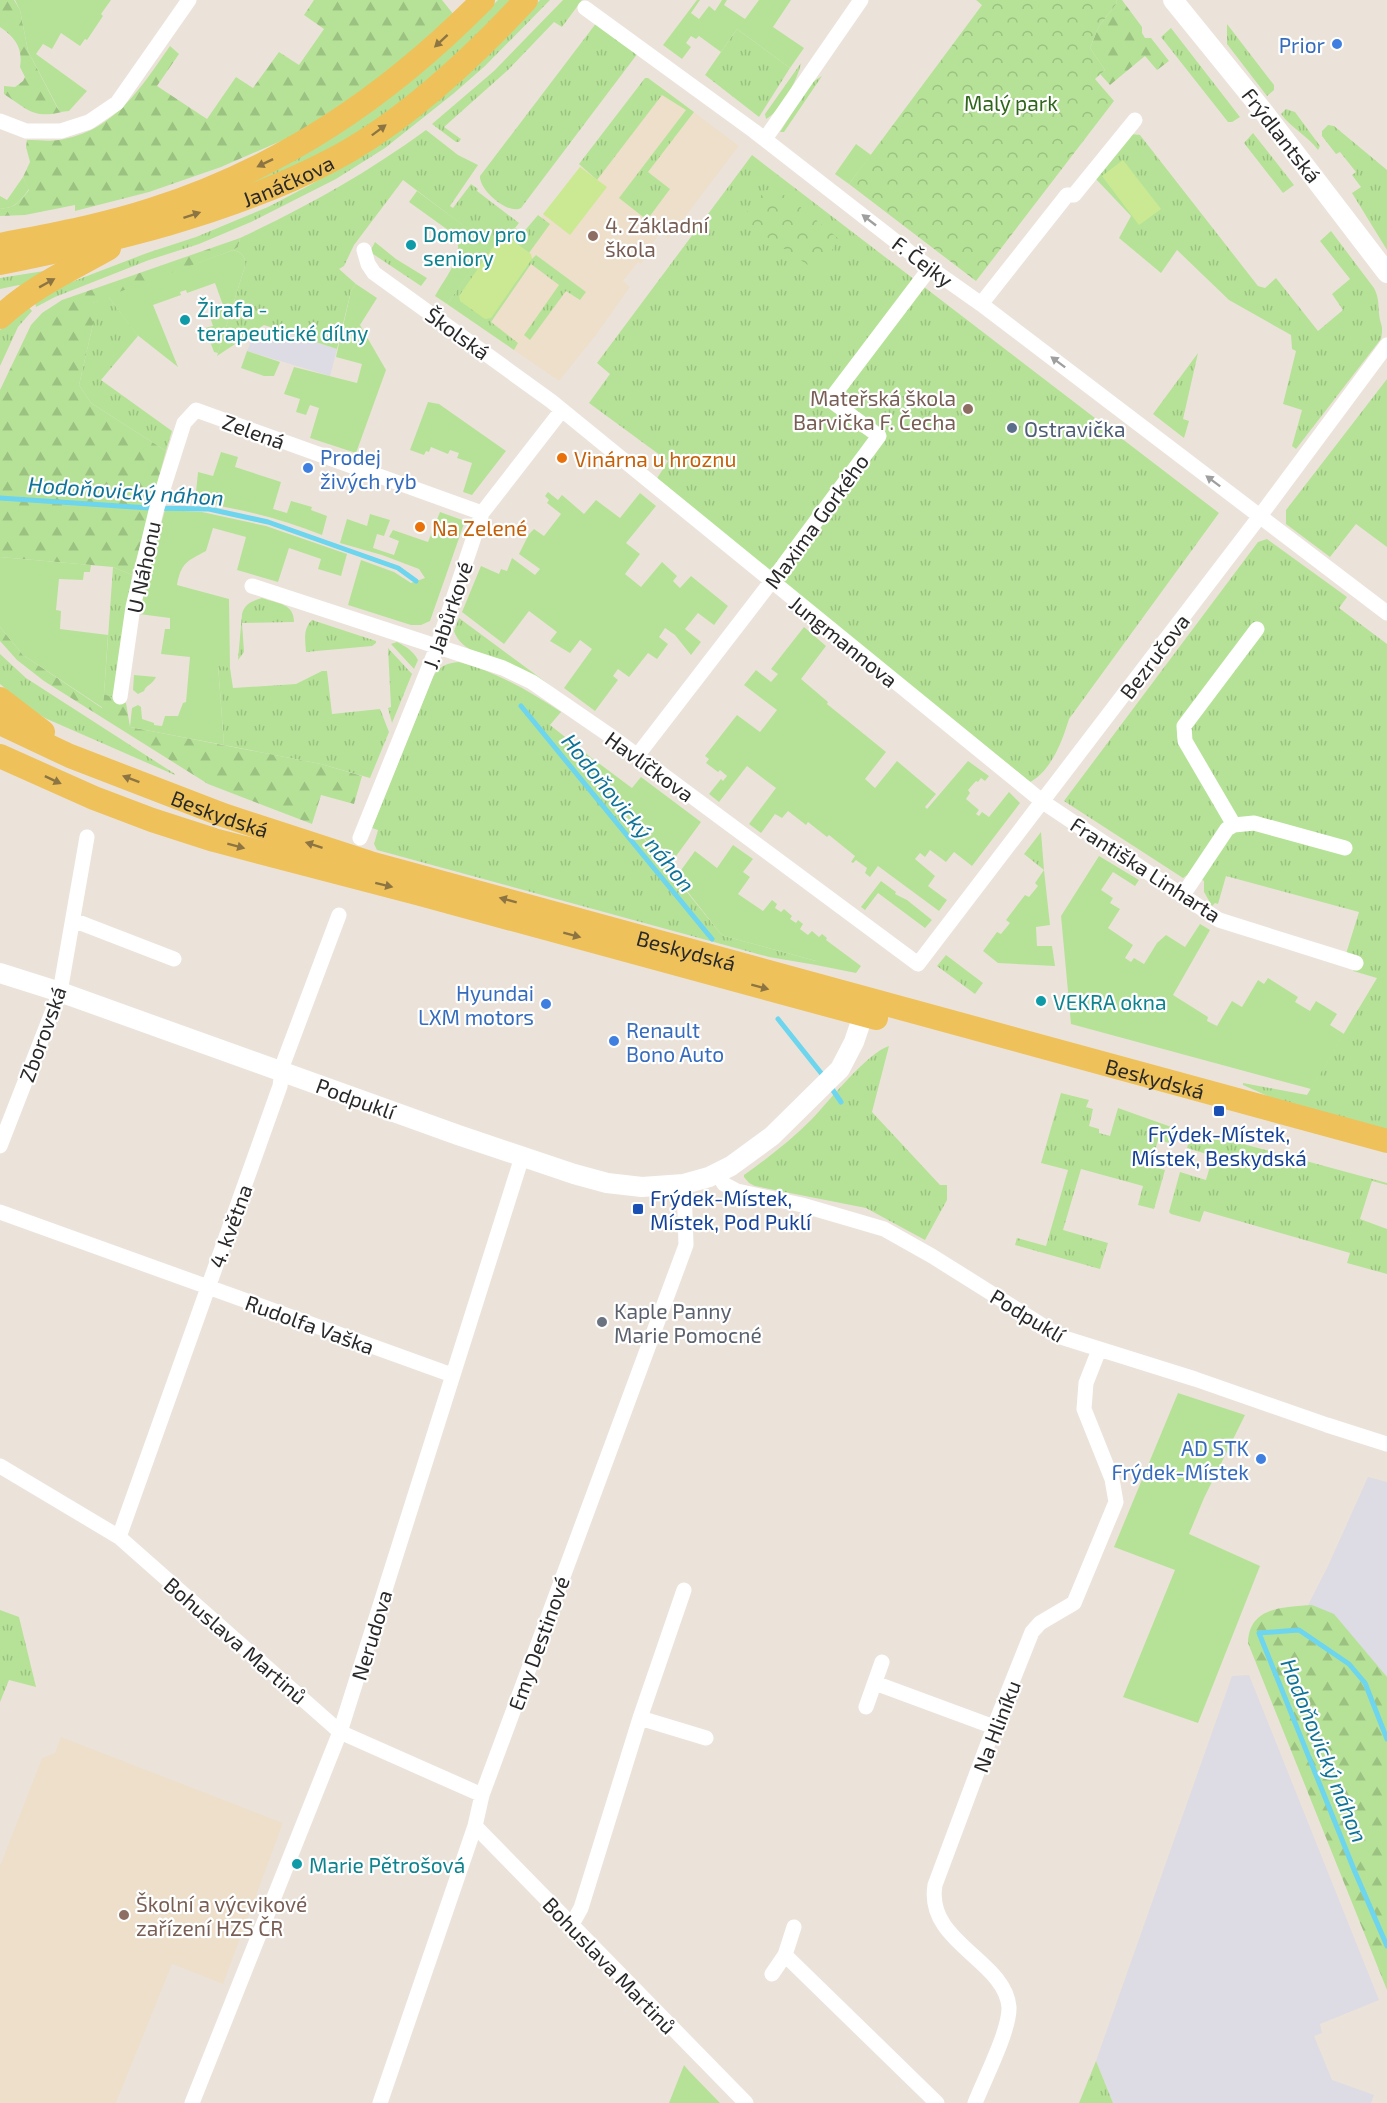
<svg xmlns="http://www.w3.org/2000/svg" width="1387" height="2103" viewBox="0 0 1387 2103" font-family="'Exo 2',sans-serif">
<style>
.industrial{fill:#dddbe3}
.education{fill:#eddfca}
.grass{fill:url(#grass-tufts)}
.forest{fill:url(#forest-firs)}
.park{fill:url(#park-crowns)}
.garden{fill:#b6e297}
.pitch{fill:#cbe992}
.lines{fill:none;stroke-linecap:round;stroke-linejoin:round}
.stream{stroke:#6dd5ed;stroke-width:5}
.minor{stroke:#fff;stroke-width:15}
.tertiary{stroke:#fff;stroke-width:20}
.primary{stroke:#efc15b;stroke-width:24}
.oneway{fill:#8c7542}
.oneway2{fill:#9f9f9f}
.shop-dot{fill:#3f7fe0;stroke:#fff;stroke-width:2}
.education-dot{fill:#8d6e63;stroke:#fff;stroke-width:2}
.culture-dot{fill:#0f9aa8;stroke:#fff;stroke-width:2}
.service-dot{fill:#5c6f8a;stroke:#fff;stroke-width:2}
.food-dot{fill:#e8710a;stroke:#fff;stroke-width:2}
.transit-dot{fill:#1a4fb4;stroke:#fff;stroke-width:2}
.worship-dot{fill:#6b7280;stroke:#fff;stroke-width:2}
.labels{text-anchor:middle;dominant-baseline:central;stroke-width:4.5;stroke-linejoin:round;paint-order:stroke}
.shop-label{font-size:21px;fill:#366cbe;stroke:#fff;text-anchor:end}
.park-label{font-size:21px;fill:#2f651a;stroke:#fff}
.street-label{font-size:21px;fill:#292929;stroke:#fff}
.education-label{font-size:21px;fill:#785e54;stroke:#fff;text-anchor:start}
.culture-label{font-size:21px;fill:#0d838f;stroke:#fff;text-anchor:start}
.service-label{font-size:21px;fill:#4e5e75;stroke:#fff;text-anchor:start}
.food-label{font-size:21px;fill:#c56008;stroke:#fff;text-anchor:start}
.transit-label{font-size:21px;fill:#164399;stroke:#fff}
.worship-label{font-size:21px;fill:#5b616d;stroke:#fff;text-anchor:start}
.water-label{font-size:22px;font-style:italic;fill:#0e7398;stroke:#fff}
</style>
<defs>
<pattern id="grass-tufts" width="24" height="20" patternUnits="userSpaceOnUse" patternTransform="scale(1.5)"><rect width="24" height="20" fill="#b6e297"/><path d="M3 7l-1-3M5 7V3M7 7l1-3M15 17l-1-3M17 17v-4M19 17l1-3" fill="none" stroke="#9cc282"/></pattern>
<pattern id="forest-firs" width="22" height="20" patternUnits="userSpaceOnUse" patternTransform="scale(1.5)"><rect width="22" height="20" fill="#b6e297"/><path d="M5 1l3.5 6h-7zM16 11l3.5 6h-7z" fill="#9cc282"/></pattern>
<pattern id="park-crowns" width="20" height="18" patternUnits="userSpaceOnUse" patternTransform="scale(1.5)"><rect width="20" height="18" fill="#b6e297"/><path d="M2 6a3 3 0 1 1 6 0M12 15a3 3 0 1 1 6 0" fill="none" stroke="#9cc282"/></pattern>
</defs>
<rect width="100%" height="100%" fill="#ebe3da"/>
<path class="industrial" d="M270,327L337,349L330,376L247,351L252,339Z
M1368,1477L1387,1482V1922L1298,1625L1328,1566Z
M1249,1675L1379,2000L1320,2024L1322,2033L1314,2036L1332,2080L1374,2095L1371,2103H1113L1096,2061L1232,1676Z"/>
<path class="education" d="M658,85L739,146L668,239L660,233L646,252L648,254L641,264L638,262L623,281L630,287L596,335L559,381L447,304L521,244L586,159Z
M61,1737L283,1823L223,1984L172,1964L116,2103H0V1866L42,1758L55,1753Z"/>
<path class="grass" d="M498,0H512C454,56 396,115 323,153C296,168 267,178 238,189L472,26Z
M540,0H550L485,66L453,94L385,148L336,179L251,222L199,244L149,260L55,297L36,307L34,299L48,291L147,253L196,237L268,207L310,185L363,154L483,58Z
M563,0H582L562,27L554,22L508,70L444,127L461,139L459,142H456L432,124L494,71Z
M597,22L638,53L521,208C508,215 479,190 480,176Z
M1227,24L1274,85V90L1267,96L1227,44Z
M1171,28L1240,117L1232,122H1228L1161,37Z
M737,29L790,68L759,117L705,75Z
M801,63C798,79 781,111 766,119L765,114Z
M822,76L784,132H780L811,83Z
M645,78H648L694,112L648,172L670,189L647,220L619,198L686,110L662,95L597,180L579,164Z
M1286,109L1295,112L1320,146L1318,150C1308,136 1291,128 1281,114Z
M1328,125L1334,126L1387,170V250L1352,193L1361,187L1352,175L1356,172L1340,152L1336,154L1322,136V131Z
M426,130L458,155L478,165L450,206L453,208L471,184L478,189L477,191L519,223L515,228L522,234L538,215L550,224L529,253L506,236L532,259L536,255L586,292L580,300L566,291L530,340L524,335L559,285L531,264L491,322L518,343L514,350L447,304L489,245L403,180L354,245L344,266L339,269L356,284L351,291L337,349L264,325L217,356L245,266C246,257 242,252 233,250L238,247L240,238C308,206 364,175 426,130Z
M1253,133L1294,185L1283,193L1244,143Z
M1131,134L1140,135L1258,286L1265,288L1276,278L1318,331L1343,310L1332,294L1350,279L1320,241L1331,231L1374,288C1379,298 1378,303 1379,313C1380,326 1384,324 1381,339L1296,449L1292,446L1302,410L1283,404L1296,351L1292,349L1291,335L1229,300L1177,250L1161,273L1119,238L1131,216L1094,177Z
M752,155L1219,513L1069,719C1062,742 1051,771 1030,782L656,480L668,461L589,403L610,374L597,363Z
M23,177L29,189C21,200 14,210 0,208V196L7,200Z
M375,242L396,259L427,278L421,286L370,252Z
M44,271L21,287L19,285L0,289V278Z
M108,296L138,336L101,380L172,431L166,451L91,403L79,385L93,324V303Z
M27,305L32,311L18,327L0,366V330Z
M1198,353L1183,419L1189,421L1184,438L1153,414Z
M1387,379V547L1356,524L1330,557L1286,524V510Z
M1267,539L1347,597L1339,608L1387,644V1132L1290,1106L1243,1085V1083L1307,1095L1377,978L1353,971L1358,961L1345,957L1359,912L1226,876L1218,904L1215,903L1212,906L1204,892V881L1190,873L1183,878L1064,801L1258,542Z
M113,567L132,575L116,700L104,694Z
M262,598C278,604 294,603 294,622L242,623L244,652L238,660L242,614C245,603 252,601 262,598Z
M459,618L551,686C542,680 532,674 522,669C501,659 462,656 454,631Z
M312,620L376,641V643L372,646L306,652C305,640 303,628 312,620Z
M397,642C407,647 413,651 418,660L414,669L391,644Z
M388,648L412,674L392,723L388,708L391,707Z
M0,654L26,678L175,774V775L47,719L31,710L0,684Z
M459,662C497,672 529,691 561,712L550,725L593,759L587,768L720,933L724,936L816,961V965L769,957L377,850L374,844L378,830L372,828L433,677C439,666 447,663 459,662Z
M218,664L230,668L233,688L296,684L322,671H327L332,714L380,709L389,732L370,778L321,764L224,745Z
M1041,832L1044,870L1024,854Z
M946,955L983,983L975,994L937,966Z
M889,1046L872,1112L940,1185H947V1200L925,1240L866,1208L755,1186L749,1183L744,1177V1175C768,1158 791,1140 812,1119C830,1100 867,1053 889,1046Z
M1061,1093L1089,1100L1086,1107L1093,1109L1089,1126L1099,1129V1133L1110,1136L1118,1108L1177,1129L1173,1144L1158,1140L1151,1166L1165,1170L1154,1209L1138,1205L1143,1186L1081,1169L1063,1230L1108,1243L1100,1269L1015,1245L1017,1238L1046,1246L1068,1170L1041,1163Z
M1191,1133L1222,1141L1243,1144L1387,1183V1185L1372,1181L1360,1219L1387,1229V1274L1347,1263L1350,1253L1204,1211L1200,1222L1171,1214L1169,1212L1180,1172L1206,1180L1213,1156L1187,1148Z
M0,1610L19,1617L36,1687L9,1680L0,1702Z
M1096,2061L1113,2103H1079Z"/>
<path class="forest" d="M0,0H14L20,10L28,51L58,109L62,112C33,119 27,109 4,94V86L15,87L23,81L25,77L20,67C23,49 16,38 0,27Z
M314,0H442L454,15L388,73L297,134L221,167L149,192L75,211V205L25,215L0,216V208C14,210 21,200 29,190L23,177L30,162L26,147L27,140C39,140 53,142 64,139C116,129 142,86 170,46L179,54L157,86L207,119L236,77L253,88L279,52L299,65L324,29L304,15Z
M1116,0H1122L1142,27V33L1145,38H1151L1169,61L1157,70L1145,56L1110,85L1100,74L1105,70L1090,48L1099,26L1117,3Z
M240,238L238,247L233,250L93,303V324L79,385L91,403L166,451L132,575L113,567L0,557V390L31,325L42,313L62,300Z
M0,627L23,655L102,708L104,694L126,703L130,727L321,764L362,776L354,804L321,795L312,824L208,784L44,681L17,660L0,641Z
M1312,1605L1334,1614L1387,1677V1990L1248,1643C1249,1607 1283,1607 1312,1605Z"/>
<path class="park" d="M976,0H1116L1117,3L1099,26L1090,48L1105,70L1095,79L1114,101L976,281L849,184L982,5Z
M766,190L787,196L839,239L818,272L764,235L752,232L745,223L744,215Z"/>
<path class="garden" d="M15,0H111L101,14L103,16L87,40L85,39L80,46L61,33L52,49L43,44L36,54L87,91L69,111L60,112L28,51L20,10Z
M697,0H700L691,13L699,19L709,6L715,11L722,0H727L724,5L745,19L759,0H791L773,27L804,48L790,68L737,29L721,52L699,36L696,39L691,36L686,43L691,47L682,59L663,45Z
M856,144L871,155L849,184L835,174Z
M417,191L490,245L447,304L435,296C444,279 466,254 455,235L409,202Z
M233,250C242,252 246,257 245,266L218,353L214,352L205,328L213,326L209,314L224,308L215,283L187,293L186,290L180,292L181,295L153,305L178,367L136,334L108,296Z
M356,284L377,298L360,325L386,370L356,453L310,438L319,408L310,405L306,415L296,412L300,399L284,394L294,367L357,383L362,364L336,357L351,291Z
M247,351L280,362L274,376H264L241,368Z
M428,402L439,404L506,451L472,495L463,492L472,463L457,458L459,453L450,450L448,454L431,447L429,452L426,451L424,455L410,450Z
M221,452L238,457L235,467L281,482L273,509L287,513L291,501L312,507L311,510L327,516L322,535C282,519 238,508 195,502L198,472L213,476Z
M548,492L558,500L562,495L584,514L596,500L620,518L640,493L656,506L626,543L640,554L625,574L641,587L662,562L677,576L673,581L680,588L691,576L728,606L714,625L698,613L685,629L701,642L691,655L675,635L665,628L659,637L668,644L657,659L648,653L629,677L618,669L613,676L618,680L595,711L564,688L592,649L580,640L570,653L550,641L557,632L529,611L504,644L462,612L481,566L499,574L501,569L507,571L512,558L535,575L540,569L519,554L529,534L534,529L544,536L561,514L547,503L549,500L545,496Z
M165,510L202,512L266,526L347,554L341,576L318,569L321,559L289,548L278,582L237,570L246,537L213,528L206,551C187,561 181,563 177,585L229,599L230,668L218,665L224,745L130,727L132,708L138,705L141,707L142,719L154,723V725L162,726L165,716H178L183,703L186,702L190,657L161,654L165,629H170V618L139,614L146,579Z
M440,512L465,521L430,621L421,625H411L348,605L361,560L394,572L411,583L425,578L419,569L382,555L340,543L347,519L367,526L370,514L390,520L384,536L377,534L373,548L394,555L399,541L389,537L393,530L428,542Z
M0,557L91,565L90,572H84L83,580L59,579L56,610L61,611L60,629L108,635L103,708L23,655L0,627Z
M804,627L826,646L801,679L828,702L827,704L886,752L865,779L875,788L897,761L936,794L925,807L927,809L968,761L989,776L985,781L981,778L978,782L976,781L968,790L970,793L966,799L979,810L976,814L979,816L982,812L989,817L1009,792L1020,803L972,866L954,852L946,862L930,850L925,857L920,853L915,859L935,876L928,886L947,900L939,911L878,866L870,877L865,873L867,868L856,860L853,863L851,862L855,856L829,835L827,837L808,822L806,825L788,811L782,818L775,814L761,833L749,824L776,788L747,766L719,802L709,794L721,779L723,781L727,776L720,770L718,772L706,763L709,759L705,756L737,715L760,732L777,710L744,685L756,670L771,682L778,674L771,669Z
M134,675L156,677C153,684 146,685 144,691L138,694L133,690Z
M593,759L632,788L641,777L701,822L668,867L587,768Z
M733,845L753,859L743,872L750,877L738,894L763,911L772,900L777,904L775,908L781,912L784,909L792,916L790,919L796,923L798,920L803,924L800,929L808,935L812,931L819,937L822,934L827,938L826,940L861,966L856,973L816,965V961L724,936L720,933L676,877L695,851L717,868Z
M1099,856L1139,880L1135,886L1113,872L1101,890L1113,898L1110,903L1120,909L1108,928L1133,945L1125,958L1131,962L1134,958L1144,964L1157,943L1166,935L1185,947L1200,924L1210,930L1173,995L1208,1017L1207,1021L1217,1026L1232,1001L1242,1007L1258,980L1264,984L1268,978L1298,997L1295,1002L1310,1011L1316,1001L1337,1014L1330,1025L1344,1034L1311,1089L1071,1024L1061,916Z
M1044,870L1050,925L1036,927L1037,946H1052L1055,966L998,963L983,951L997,932L1001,934L1010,923L1006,920L1025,895L1029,897L1038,886L1035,883Z
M881,881L896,892L895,894L907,900L932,920L925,928L878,893L865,910L861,907Z
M1178,1393L1245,1415L1204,1498L1189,1534L1260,1566L1198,1723L1123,1697L1175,1570L1114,1547Z
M684,2065L689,2071L720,2103H669Z"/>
<path class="pitch" d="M1123,160L1161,209L1139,225L1102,176Z
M580,167L607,187L570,235L543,214Z
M506,236L531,254L532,259L491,318L485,319L460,301L459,296L500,237Z"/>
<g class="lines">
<path class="stream" d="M0,498L149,508L209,509L268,522L398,568L416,581
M521,706L712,939
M778,1019L825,1078
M830,1086L841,1102
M1387,1739L1365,1683L1349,1664L1299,1630L1259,1633L1355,1872L1387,1946"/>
<path class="minor" d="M585,8L754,131L930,268L981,304L1387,613
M0,121L26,131H61L89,122L117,103L189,0
M765,139L861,0
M364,250L368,264L374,273L551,401L1043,802L1219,920L1356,963
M981,304L1067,195H1074L1135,120
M252,586L503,668L532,682L612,737L918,964L1260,516L1387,345
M120,697L133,607L156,511L184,423L196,410L482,513
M637,756L771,582L879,436L830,400L930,268
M1234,825L1185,741L1184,726L1257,629
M360,838L437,647L482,513L562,410
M1183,895L1227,829L1234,825L1254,823L1345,848
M73,920L174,959
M0,1146L60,992L87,837
M717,1173L724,1184L737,1191L802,1205L884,1229L932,1256L1061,1337L1195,1379L1327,1425L1387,1444
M0,1212L452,1375
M0,1466L119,1537L340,1732L482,1795
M119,1537L280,1086L283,1064L339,915
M875,1683L994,1727
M866,1707L882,1662
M640,1718L706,1738
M475,1826L746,2103
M571,1926L581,1908L640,1718L684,1590
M785,1955L937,2103
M772,1974L785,1955L794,1927
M192,2103L340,1732L522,1157
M380,2103L475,1826L482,1795L686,1245L684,1184
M975,2103C984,2080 1010,2030 1009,2007C1005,1960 925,1942 935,1885L994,1727L1032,1632L1040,1623L1074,1603L1116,1502L1112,1479L1084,1409L1086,1383L1099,1350"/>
<path class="tertiary" d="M1173,0L1263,111L1387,273
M0,973L60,992L458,1135L574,1174L607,1183L642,1187L684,1184L709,1177L731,1166L772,1136L840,1069L854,1042L868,1001"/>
<g class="primary">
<path d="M0,245C50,235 102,226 151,210C282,168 387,97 483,0"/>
<path id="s1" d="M0,263C111,241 228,214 330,161C400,125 472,58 526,0"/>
<path d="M0,317C32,287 72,269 109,248"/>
<path d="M0,699L43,732"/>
<path id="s2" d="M0,723L70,756L223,815L370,863L1387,1141"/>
<path d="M0,756L94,798L152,820L214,840L420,894L876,1018"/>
</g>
</g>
<defs><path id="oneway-solid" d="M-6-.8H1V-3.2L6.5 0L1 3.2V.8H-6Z" transform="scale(1.5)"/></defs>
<g class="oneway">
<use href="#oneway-solid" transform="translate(441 41) rotate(137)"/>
<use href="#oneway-solid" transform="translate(379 130) rotate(-37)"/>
<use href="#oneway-solid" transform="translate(265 163) rotate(154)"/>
<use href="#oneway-solid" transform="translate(192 215) rotate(-18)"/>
<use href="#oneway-solid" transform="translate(47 283) rotate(-29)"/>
<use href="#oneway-solid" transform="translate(131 779) rotate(-159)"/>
<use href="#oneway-solid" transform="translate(53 780) rotate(25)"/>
<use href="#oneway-solid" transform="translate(314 845) rotate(-162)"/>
<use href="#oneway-solid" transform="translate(236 846) rotate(15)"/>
<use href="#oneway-solid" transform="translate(384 885) rotate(14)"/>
<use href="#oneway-solid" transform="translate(508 900) rotate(-165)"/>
<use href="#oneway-solid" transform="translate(572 935) rotate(15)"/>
<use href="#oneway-solid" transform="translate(760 987) rotate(15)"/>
</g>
<g class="oneway2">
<use href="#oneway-solid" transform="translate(869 220) rotate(-142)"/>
<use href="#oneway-solid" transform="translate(1058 362) rotate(-143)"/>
<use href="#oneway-solid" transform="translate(1213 481) rotate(-143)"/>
</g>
<g class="shop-dot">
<circle cx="1337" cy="44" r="6"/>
<circle cx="308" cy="468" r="6"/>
<circle cx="546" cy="1004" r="6"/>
<circle cx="614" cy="1041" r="6"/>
<circle cx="1261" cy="1459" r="6"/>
</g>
<g class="education-dot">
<circle cx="593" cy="236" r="6"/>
<circle cx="968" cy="409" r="6"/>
<circle cx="124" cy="1915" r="6"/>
</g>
<g class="culture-dot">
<circle cx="411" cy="245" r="6"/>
<circle cx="185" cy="320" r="6"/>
<circle cx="1041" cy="1001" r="6"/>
<circle cx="297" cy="1864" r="6"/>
</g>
<circle class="service-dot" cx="1012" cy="428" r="6"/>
<g class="food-dot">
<circle cx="562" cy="458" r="6"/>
<circle cx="420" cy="527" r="6"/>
</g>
<g class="transit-dot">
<rect x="1213" y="1105" width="12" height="12" rx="3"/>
<rect x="632" y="1203" width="12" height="12" rx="3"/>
</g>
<circle class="worship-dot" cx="602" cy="1322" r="6"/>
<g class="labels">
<g class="shop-label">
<text x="1325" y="44">Prior</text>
<text x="320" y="456" text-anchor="start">Prodej<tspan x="320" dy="24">živých ryb</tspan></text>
<text x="534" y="992">Hyundai<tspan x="534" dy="24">LXM motors</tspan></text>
<text x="626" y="1029" text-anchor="start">Renault<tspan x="626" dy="24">Bono Auto</tspan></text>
<text x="1249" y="1447">AD STK<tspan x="1249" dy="24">Frýdek-Místek</tspan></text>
</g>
<g class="park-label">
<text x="1011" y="102">Malý park</text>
</g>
<g class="street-label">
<text transform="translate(1282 135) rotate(52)">Frýdlantská</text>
<text stroke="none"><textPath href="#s1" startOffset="300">Janáčkova</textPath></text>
<text transform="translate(923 261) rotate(37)">F. Čejky</text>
<text transform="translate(458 333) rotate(36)">Školská</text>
<text transform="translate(254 431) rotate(20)">Zelená</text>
<text transform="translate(816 521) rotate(-54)">Maxima Gorkého</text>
<text transform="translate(143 567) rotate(-78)">U Náhonu</text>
<text transform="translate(447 615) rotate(-71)">J. Jabůrkové</text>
<text transform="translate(844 641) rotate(39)">Jungmannova</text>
<text transform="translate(1154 656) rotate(-53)">Bezručova</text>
<text transform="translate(650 766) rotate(36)">Havlíčkova</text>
<text stroke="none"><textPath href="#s2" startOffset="238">Beskydská</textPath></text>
<text transform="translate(1146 869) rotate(33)">Františka Linharta</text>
<text stroke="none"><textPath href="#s2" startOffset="724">Beskydská</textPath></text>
<text transform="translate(42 1034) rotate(-70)">Zborovská</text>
<text stroke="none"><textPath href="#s2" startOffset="1210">Beskydská</textPath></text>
<text transform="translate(356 1098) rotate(20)">Podpuklí</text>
<text transform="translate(230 1226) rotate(-70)">4. května</text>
<text transform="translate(1028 1315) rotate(31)">Podpuklí</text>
<text transform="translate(310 1324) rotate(20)">Rudolfa Vaška</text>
<text transform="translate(371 1635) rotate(-73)">Nerudova</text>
<text transform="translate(236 1640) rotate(41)">Bohuslava Martinů</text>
<text transform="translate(538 1643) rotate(-70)">Emy Destinové</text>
<text transform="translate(996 1726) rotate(-69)">Na Hliníku</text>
<text transform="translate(610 1965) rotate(46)">Bohuslava Martinů</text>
</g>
<g class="education-label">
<text x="605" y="224">4. Základní<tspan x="605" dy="24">škola</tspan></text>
<text x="956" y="397" text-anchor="end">Mateřská škola<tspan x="956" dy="24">Barvička F. Čecha</tspan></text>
<text x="136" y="1903">Školní a výcvikové<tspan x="136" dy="24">zařízení HZS ČR</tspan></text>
</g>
<g class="culture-label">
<text x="423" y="233">Domov pro<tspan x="423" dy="24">seniory</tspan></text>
<text x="197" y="308">Žirafa -<tspan x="197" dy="24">terapeutické dílny</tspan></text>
<text x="1053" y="1001">VEKRA okna</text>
<text x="309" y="1864">Marie Pětrošová</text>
</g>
<g class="service-label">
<text x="1024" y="428">Ostravička</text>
</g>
<g class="food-label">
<text x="574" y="458">Vinárna u hroznu</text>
<text x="432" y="527">Na Zelené</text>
</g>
<g class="transit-label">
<text x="1219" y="1133">Frýdek-Místek,<tspan x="1219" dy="24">Místek, Beskydská</tspan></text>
<text x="650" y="1197" text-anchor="start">Frýdek-Místek,<tspan x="650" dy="24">Místek, Pod Puklí</tspan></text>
</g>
<g class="worship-label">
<text x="614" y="1310">Kaple Panny<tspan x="614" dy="24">Marie Pomocné</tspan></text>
</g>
<g class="water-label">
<text transform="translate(126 490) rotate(4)">Hodoňovický náhon</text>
<text transform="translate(629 812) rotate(51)">Hodoňovický náhon</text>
<text transform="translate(1325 1750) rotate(68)">Hodoňovický náhon</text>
</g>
</g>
</svg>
